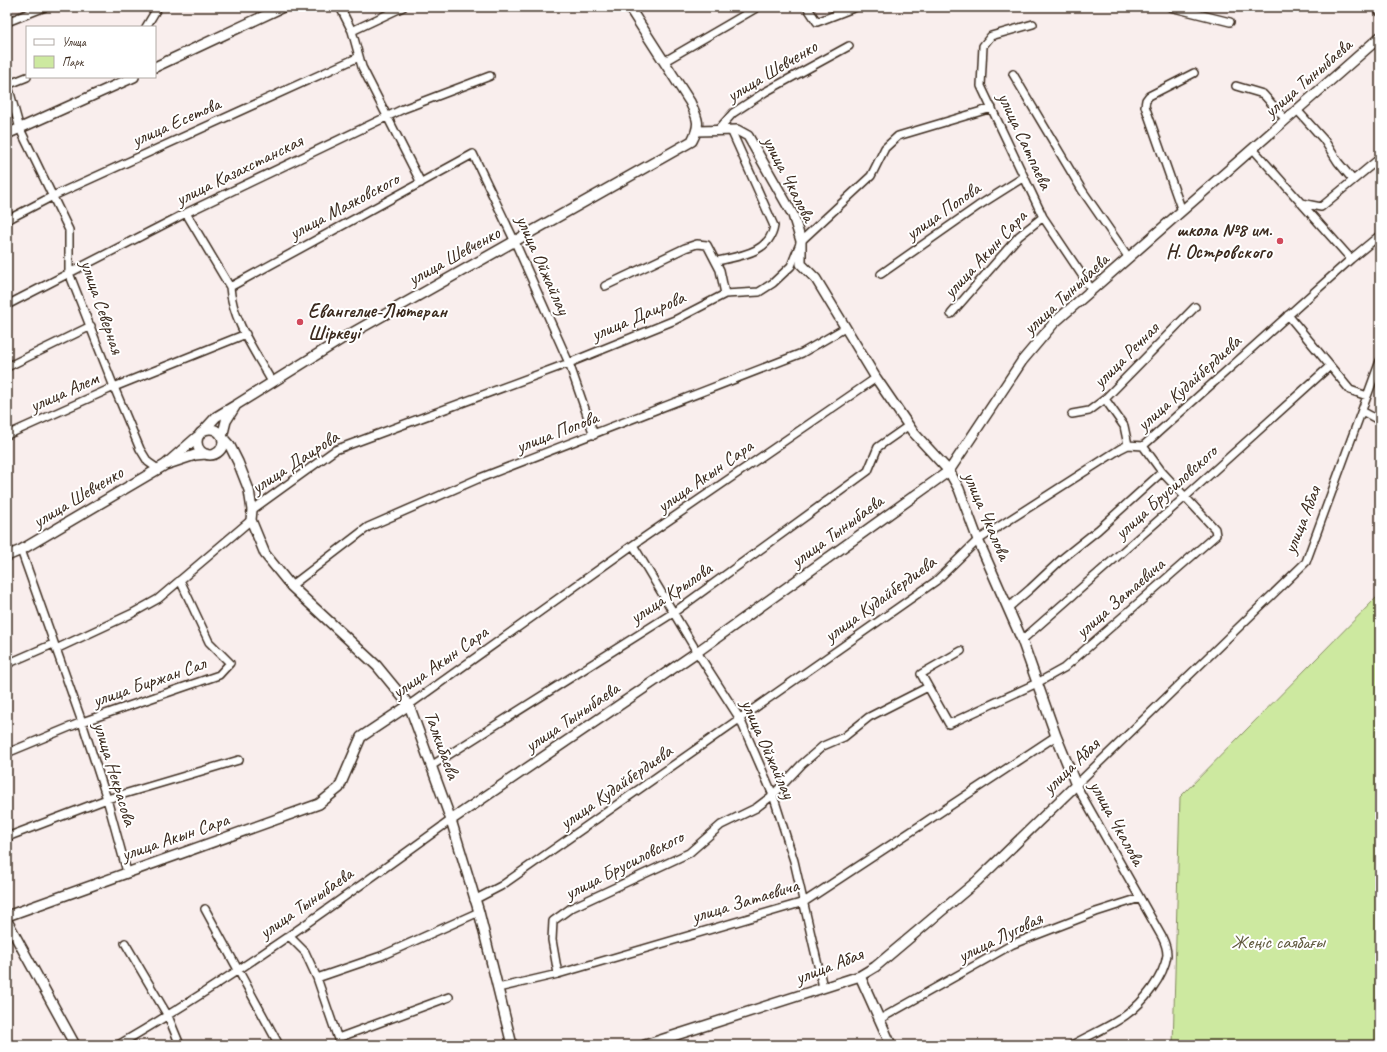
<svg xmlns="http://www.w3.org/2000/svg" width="1387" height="1052" viewBox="0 0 1387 1052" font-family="Caveat,sans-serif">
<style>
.green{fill:#cde9a0;stroke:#848a5f}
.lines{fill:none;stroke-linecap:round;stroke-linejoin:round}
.minor-casing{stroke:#3b2a1e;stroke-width:10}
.tertiary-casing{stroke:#3b2a1e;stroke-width:12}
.minor{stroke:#fff;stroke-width:7}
.tertiary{stroke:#fff;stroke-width:9}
.poi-dot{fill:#d1495b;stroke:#fff;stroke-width:1.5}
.labels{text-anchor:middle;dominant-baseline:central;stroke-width:4;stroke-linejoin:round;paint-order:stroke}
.street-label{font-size:19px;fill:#3b2a1e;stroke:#fff}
.poi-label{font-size:19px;font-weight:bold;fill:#3b2a1e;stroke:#fff;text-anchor:end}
.park-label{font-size:19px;fill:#605a3e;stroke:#fff}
</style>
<rect width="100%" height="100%" fill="#f9eeed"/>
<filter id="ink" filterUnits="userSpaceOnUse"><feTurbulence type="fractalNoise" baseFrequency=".025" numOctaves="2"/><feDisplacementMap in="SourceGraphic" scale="8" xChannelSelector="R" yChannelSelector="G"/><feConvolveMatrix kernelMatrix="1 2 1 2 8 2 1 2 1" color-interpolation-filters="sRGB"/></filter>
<g filter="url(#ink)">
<path class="green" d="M1380,594V1045H1173L1180,797Z"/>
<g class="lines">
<g class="minor-casing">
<path id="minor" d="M340,7L352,31L362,67L421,183
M807,7L817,22L856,7
M1170,7L1230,22
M7,22L45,7
M1033,24L991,36L983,46L981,86L1043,217L1092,290
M146,27L158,7
M352,31L403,7
M665,61L758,7
M1013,74L1082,190L1129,258
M7,82L20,129L69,230V273L114,387L140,449L148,462L158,469
M7,85L27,77
M1236,86L1263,94L1286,120
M1297,110L1324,140L1338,162L1353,180
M717,131L733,113L765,92L849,46
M1253,149L1351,259
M1301,203L1321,207L1380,158
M1182,211L1145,106L1146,100L1149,96L1194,73
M186,213L230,287C232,320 256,353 272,382
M7,220L53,196L359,57
M717,261C739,256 770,253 774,226L731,130
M881,274L978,206L1024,177
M605,286L685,248L697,244L707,245L720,270L725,294
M230,287L473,154L515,242L569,363L594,435
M7,305L186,213L403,109L490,76
M951,314L1019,236L1043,217
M1288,315L1350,390L1367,396
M7,367L91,326
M1105,399L1124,426L1128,445
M1362,411L1380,421
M1072,414L1089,411L1105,399L1195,307
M7,435L114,387L246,334
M252,510L335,450L569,363L675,320L725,294L759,292L773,283L791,266L801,241L871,176L885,148L898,136L992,108
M633,545L697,652L740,719L773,795L794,861L823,987
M21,550L82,722L107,799L127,872
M291,586L368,527L480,478L802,353L845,328
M1008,608L1030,589L1063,558L1098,530L1162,472
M1022,640L1185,497L1330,366
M56,649L131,614L158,599L251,520
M961,651L921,674L949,724L1037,683L1064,668L1216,535L1215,529L1162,472L1143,446
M7,664L53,644
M409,705L633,545L876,378
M7,753L82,722L219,675L230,663L209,642L180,580
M431,766L673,613L868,471L878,447L908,426
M7,837L107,799L239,760
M474,900L501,886L936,581L978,540L1120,449L1128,445L1143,446L1351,259L1380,235
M205,909L279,1045
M289,936L305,952L317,978L340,1045
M125,943L168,1016L180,1045
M558,974L552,940L553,921L571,908L689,853L721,825L756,808L773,795L802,764L823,746L844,737L869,717L928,687
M317,978L381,956L479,912
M498,988L558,974L804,902L1056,736
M880,1019L1013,944L1096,912L1140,898
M338,1038L449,997
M118,1045C234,978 342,899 451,820
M1072,1045C1089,1035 1110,1027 1126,1015C1143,1003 1164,977 1167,955C1167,949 1165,943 1162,937L1076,785L1306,562L1380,361"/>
</g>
<g class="tertiary-casing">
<path id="tertiary" d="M1378,7L1380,11
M155,67L283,7
M7,134L134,77
M236,405L345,337L692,141C701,124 698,119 690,102L629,7
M197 442a13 13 0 1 1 26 0a13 13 0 1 1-26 0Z
M205,429L216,417L236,405L226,421L222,437L230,446L238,462L249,490L252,510L251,520L265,554L291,586L377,666L409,705L451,820L479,912L512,1045
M197,437L165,465L195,455L206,454
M7,556L21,550L165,465
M451,820L697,652L949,471L1022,361L1054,323L1380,37
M7,916L319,804L339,788L361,737L409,705
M7,921L75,1045
M860,976L891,1045
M645,1045L860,976L875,967L977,881L1076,785L1056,736L1022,640L978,540L959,489L949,471L913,432L876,378L816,279L801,264V241L793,215L748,136L737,130L697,131"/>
</g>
<use href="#minor" class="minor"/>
<use href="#tertiary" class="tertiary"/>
</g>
</g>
<g class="poi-dot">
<circle cx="1280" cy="241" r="4"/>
<circle cx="300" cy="322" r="4"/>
</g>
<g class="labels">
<g class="street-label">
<text transform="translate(772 71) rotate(-31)">улица Шевченко</text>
<text transform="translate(1308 78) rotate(-41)">улица Тыныбаева</text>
<text transform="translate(176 122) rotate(-24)">улица Есетова</text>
<text transform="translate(1025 141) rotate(65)">улица Сатпаева</text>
<text transform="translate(239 170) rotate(-26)">улица Казахстанская</text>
<text transform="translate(789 179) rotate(63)">улица Чкалова</text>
<text transform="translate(344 206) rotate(-28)">улица Маяковского</text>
<text transform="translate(943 211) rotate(-35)">улица Попова</text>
<text transform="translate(985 254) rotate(-47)">улица Акын Сара</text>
<text transform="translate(454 256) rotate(-29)">улица Шевченко</text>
<text transform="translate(543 265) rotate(66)">улица Ойжайлау</text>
<text transform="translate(1066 294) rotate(-43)">улица Тыныбаева</text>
<text transform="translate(102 307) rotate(71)">улица Северная</text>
<text transform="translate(638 316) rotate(-23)">улица Даирова</text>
<text transform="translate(1126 355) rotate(-45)">улица Речная</text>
<text transform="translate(1189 383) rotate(-42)">улица Кудайбердиева</text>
<text transform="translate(64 392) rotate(-24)">улица Алем</text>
<text transform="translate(557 432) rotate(-21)">улица Попова</text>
<text transform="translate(295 462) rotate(-33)">улица Даирова</text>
<text transform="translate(705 476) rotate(-35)">улица Акын Сара</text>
<text transform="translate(1166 492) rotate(-42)">улица Брусиловского</text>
<text transform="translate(78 497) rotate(-31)">улица Шевченко</text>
<text transform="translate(987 516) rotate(67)">улица Чкалова</text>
<text transform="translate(1302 520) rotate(-68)">улица Абая</text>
<text transform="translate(837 531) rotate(-36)">улица Тыныбаева</text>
<text transform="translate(671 593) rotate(-34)">улица Крылова</text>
<text transform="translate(1120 598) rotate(-41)">улица Затаевича</text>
<text transform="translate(880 599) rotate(-36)">улица Кудайбердиева</text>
<text transform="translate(440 662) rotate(-35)">улица Акын Сара</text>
<text transform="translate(149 682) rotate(-19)">улица Биржан Сал</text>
<text transform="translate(572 717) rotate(-34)">улица Тыныбаева</text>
<text transform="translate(442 745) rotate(70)">Талкибаева</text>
<text transform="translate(768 749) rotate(66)">улица Ойжайлау</text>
<text transform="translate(1071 766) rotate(-44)">улица Абая</text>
<text transform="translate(115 774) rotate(73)">улица Некрасова</text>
<text transform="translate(616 787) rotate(-35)">улица Кудайбердиева</text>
<text transform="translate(1117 823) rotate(61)">улица Чкалова</text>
<text transform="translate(175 837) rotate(-19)">улица Акын Сара</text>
<text transform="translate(624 865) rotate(-27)">улица Брусиловского</text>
<text transform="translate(745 901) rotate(-17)">улица Затаевича</text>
<text transform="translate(306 903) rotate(-35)">улица Тыныбаева</text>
<text transform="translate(1000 937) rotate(-26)">улица Луговая</text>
<text transform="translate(829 966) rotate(-21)">улица Абая</text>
</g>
<g class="poi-label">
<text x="1272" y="230">школа №8 им.<tspan x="1272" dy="22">Н. Островского</tspan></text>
<text x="308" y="311" text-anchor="start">Евангелие-Лютеран<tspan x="308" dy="22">Шіркеуі</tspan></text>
</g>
<g class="park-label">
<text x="1278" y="942">Жеңіс саябағы</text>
</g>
</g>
<rect width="1387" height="1052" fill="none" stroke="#fff" stroke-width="24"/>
<rect x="12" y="12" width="1363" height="1028" fill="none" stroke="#3b2a1e" stroke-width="1.5" filter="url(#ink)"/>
<rect x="26" y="26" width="130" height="52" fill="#ffffff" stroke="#b1aaa5"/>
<rect x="34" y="39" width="20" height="6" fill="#ffffff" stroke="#b1aaa5"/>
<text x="62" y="46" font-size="12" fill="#3b2a1e">Улица</text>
<rect x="34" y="56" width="20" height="12" fill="#cde9a0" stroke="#b1aaa5"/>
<text x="62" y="66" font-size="12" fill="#3b2a1e">Парк</text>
</svg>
